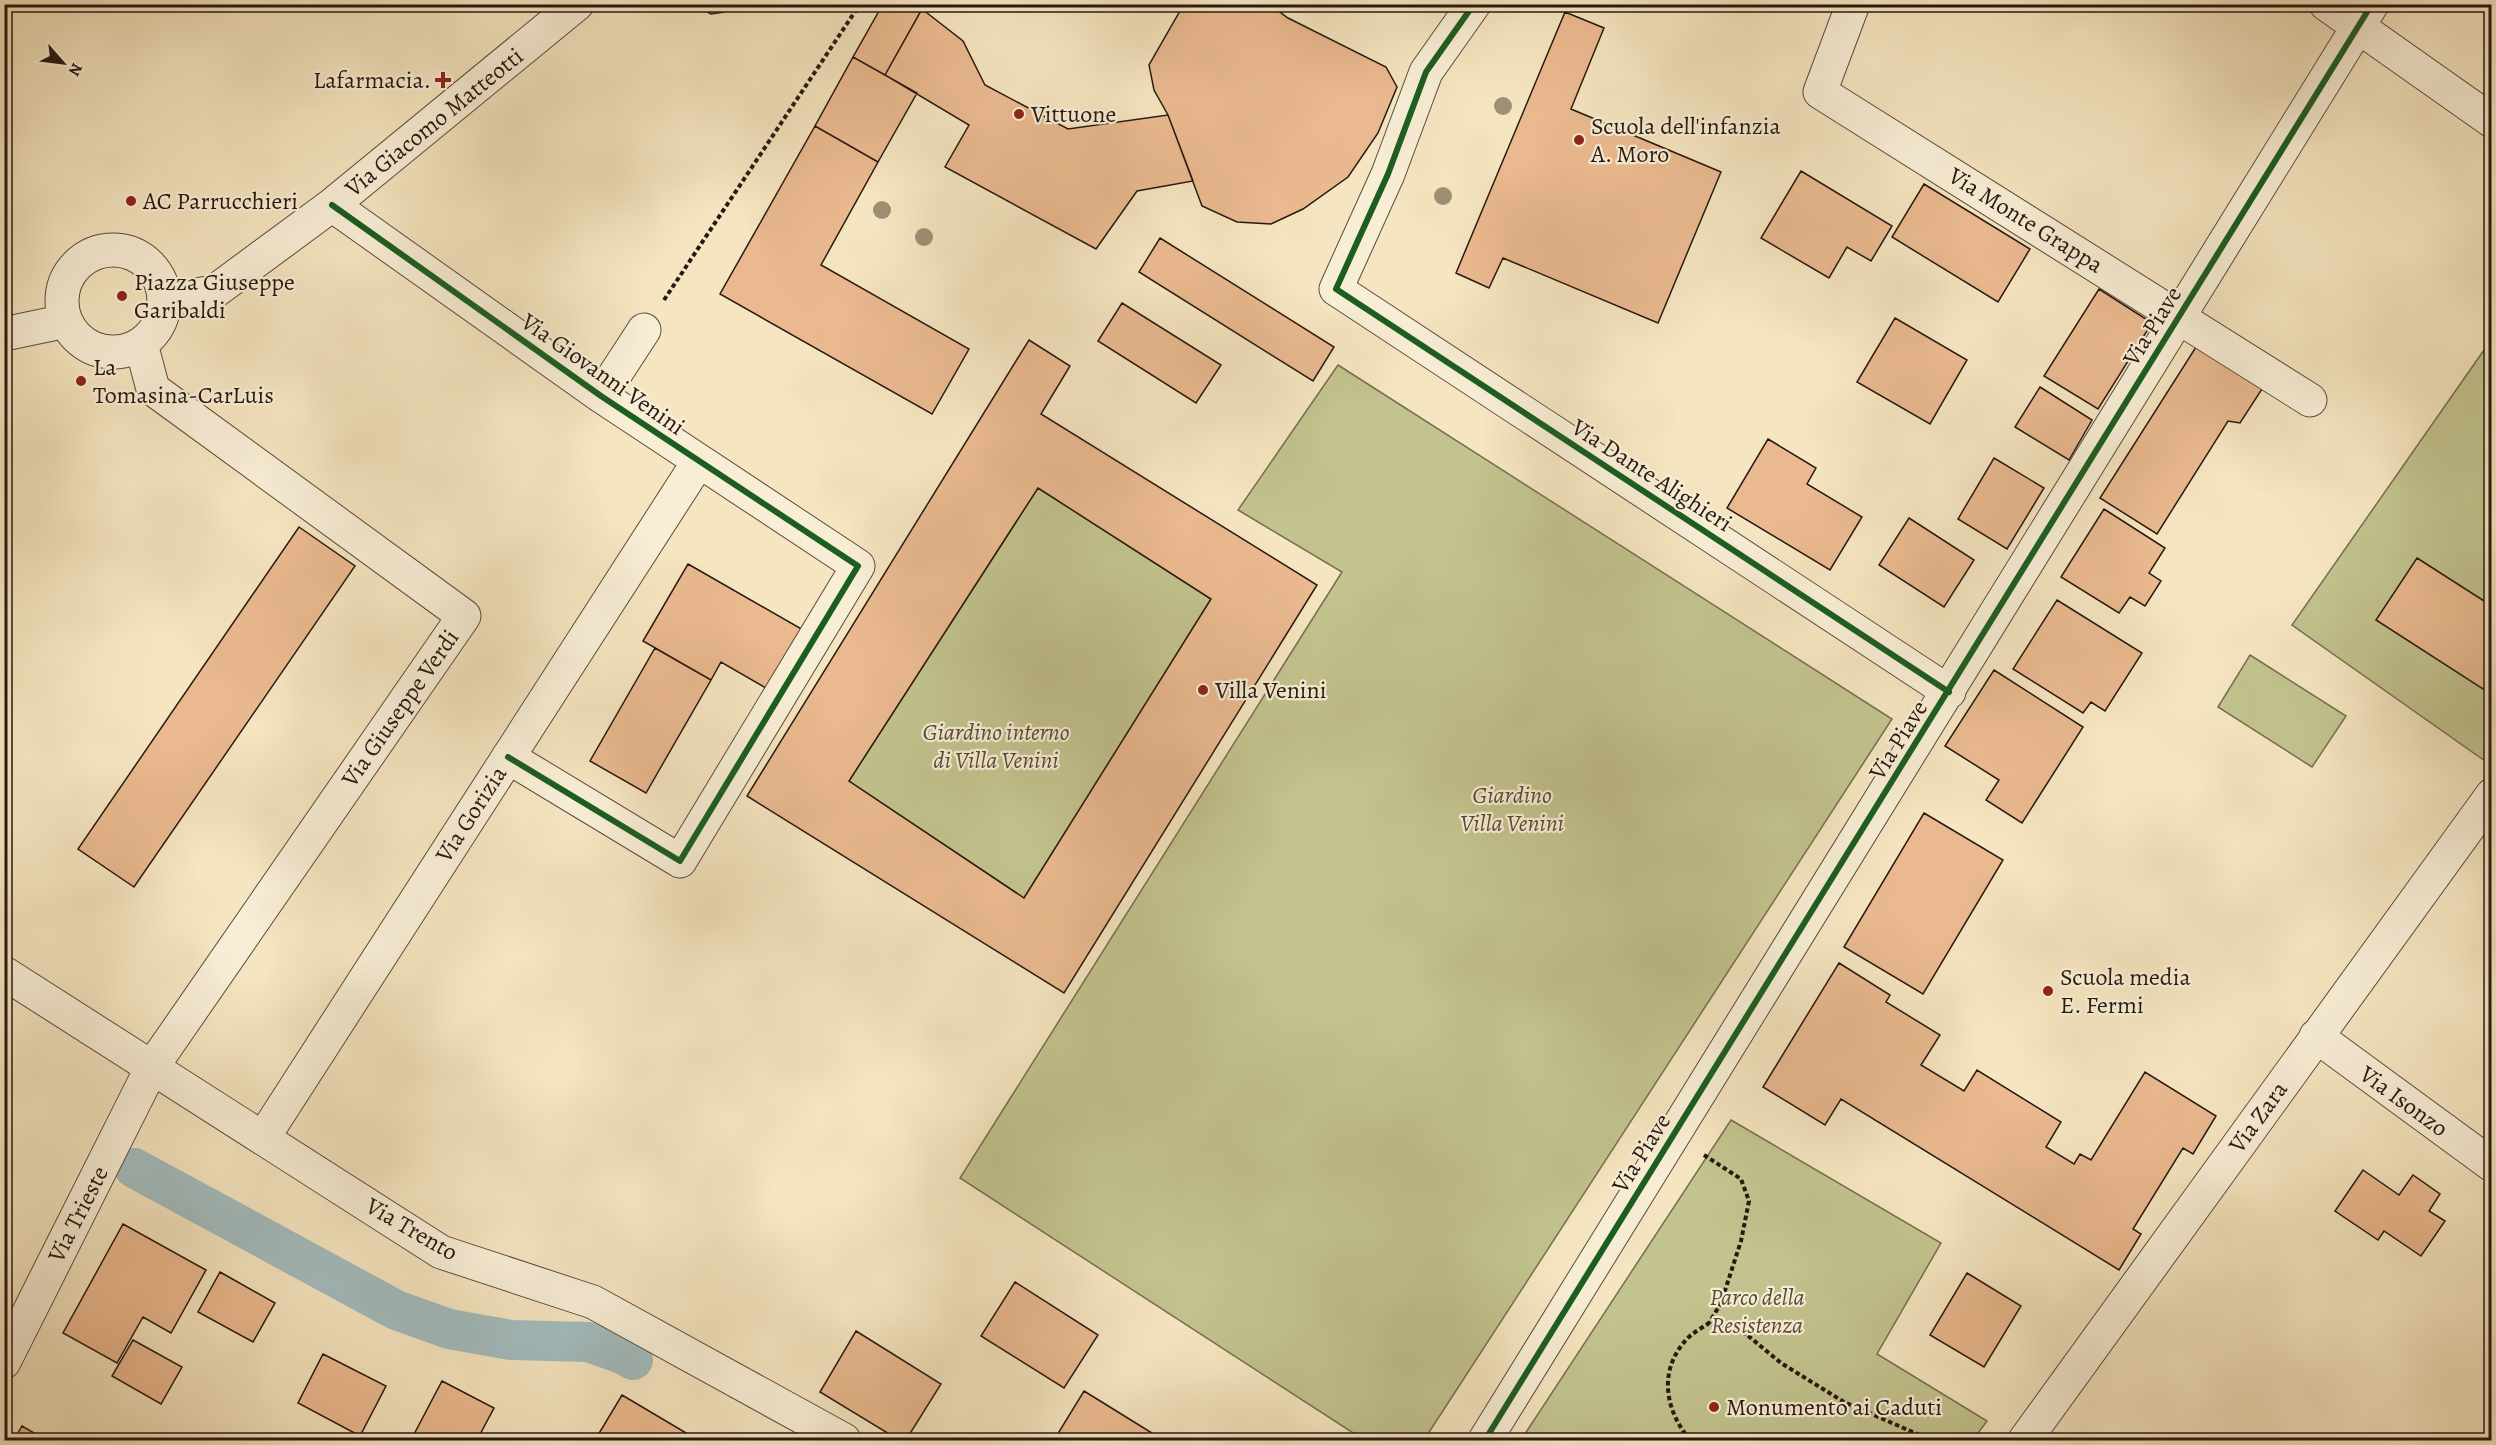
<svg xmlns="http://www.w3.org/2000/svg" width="2496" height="1445" viewBox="0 0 2496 1445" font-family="Alegreya,serif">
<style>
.green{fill:#c2c38e;stroke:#746e4f;stroke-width:1.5}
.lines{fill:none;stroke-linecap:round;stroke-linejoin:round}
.canal{stroke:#a3bcbe;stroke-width:40}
.building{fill:#eab98f;stroke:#271810;stroke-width:1.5;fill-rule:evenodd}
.minor-casing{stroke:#5a4b3c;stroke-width:35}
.path{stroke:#271810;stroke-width:4;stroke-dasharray:4.5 3;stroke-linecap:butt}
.minor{stroke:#f8eed6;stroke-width:33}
.cycleway-casing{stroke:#f8eed6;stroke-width:10}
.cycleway{stroke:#1b5e20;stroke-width:6}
.tree{fill:#9e9074}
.poi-dot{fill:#8f2418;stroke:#f8eed6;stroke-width:2}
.labels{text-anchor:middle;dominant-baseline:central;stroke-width:4.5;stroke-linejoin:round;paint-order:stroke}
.poi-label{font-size:24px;fill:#271810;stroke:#f8eed6;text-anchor:start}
.street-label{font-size:24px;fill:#271810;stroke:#f8eed6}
.park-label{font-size:24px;font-style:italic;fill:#564b36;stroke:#f8eed6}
</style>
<rect width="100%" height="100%" fill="#f5e5c0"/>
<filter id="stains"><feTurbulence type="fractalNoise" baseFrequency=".00333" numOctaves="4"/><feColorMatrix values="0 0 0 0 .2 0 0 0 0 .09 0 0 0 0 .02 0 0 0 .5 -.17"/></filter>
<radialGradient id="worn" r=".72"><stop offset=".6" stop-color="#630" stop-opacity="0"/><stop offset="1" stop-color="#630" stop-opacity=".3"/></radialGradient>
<path class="green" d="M2491,340L2492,752L2485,761L2292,625Z
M1338,365L1892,719L1424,1440H1364L960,1178L1342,572L1238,510Z
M1038,488L1211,599L1024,898L849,781Z
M2250,655L2346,716L2312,767L2218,707Z
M1731,1120L1941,1243L1877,1354L1987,1421L1973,1440H1521Z"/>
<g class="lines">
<path class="canal" d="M134,1168L396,1310L449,1329L511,1340L588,1342L622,1354L633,1360"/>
</g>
<path class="building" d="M693,4H735L724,12L711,14Z
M883,4H914L922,9L885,75L853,57Z
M1184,4H1269L1288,18L1386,67L1397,87L1378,133L1348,177L1303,209L1271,224L1237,222L1202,206L1168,115L1154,90L1149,65Z
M922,9L963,41L985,85L1068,129L1168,115L1193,181L1137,191L1096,249L945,167L969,125L885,75Z
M1565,12L1604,28L1571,109L1721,172L1658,323L1503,258L1489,288L1456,273Z
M853,57L917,93L878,162L815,126Z
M815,126L878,162L821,265L969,349L932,414L720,294Z
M1801,171L1892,226L1871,261L1847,247L1829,278L1761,238Z
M1924,184L2030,249L1998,302L1892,237Z
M1160,238L1334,347L1313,381L1139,272Z
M2099,289L2152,323L2098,409L2044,376Z
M1122,303L1221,365L1196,403L1098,341Z
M1895,318L1967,360L1930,424L1857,382Z
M1029,340L1070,366L1041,414L1317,585L1064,993L747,796ZM1038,488L1211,599L1024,898L849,781Z
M2196,347L2262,389L2240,423L2228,421L2157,534L2100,498Z
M2040,387L2092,420L2069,460L2015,427Z
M1768,439L1816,468L1807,484L1862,517L1830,570L1727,508Z
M1994,458L2044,488L2007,549L1958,519Z
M2104,509L2165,548L2149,573L2161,581L2145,606L2130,597L2119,613L2061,577Z
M1909,518L1974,560L1944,607L1879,565Z
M299,527L355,566L134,887L78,849Z
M2417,558L2492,606V676L2483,689L2376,620Z
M688,564L805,631L771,691L721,662L711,680L643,641Z
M2057,600L2142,653L2105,711L2091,702L2083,713L2013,669Z
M655,648L711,680L646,793L590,761Z
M1994,670L2083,727L2022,823L1986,800L1999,780L1945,746Z
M1924,813L2003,860L1923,994L1844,947Z
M1839,963L1890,995L1886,1002L1940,1035L1921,1065L1964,1091L1977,1070L2061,1122L2046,1147L2074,1164L2080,1154L2091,1160L2145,1072L2216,1116L2193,1154L2183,1148L2133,1229L2141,1234L2119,1270L1841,1099L1825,1125L1763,1087Z
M2363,1170L2399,1195L2413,1175L2440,1194L2429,1211L2445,1221L2421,1256L2384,1231L2378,1240L2335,1211Z
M123,1224L206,1270L171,1333L143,1317L117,1363L63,1333Z
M220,1272L275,1303L253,1342L198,1312Z
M1967,1273L2021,1306L1984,1367L1930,1335Z
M1015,1282L1098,1335L1064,1388L981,1336Z
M856,1331L941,1384L906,1440H899L820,1392Z
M133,1340L182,1367L161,1404L112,1376Z
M323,1354L386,1386L360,1436L298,1403Z
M442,1381L494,1408L477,1440H411Z
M1084,1391L1160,1438L1158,1440H1054Z
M622,1395L698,1440H595Z
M22,1426L46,1440H14Z"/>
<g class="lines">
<g class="minor-casing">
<path id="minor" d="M1474,4L1426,72L1388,174L1336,289L1949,692
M1853,4L1820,92L2310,400
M2326,4L2492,121
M332,205L601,396L858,566L680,861L508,757
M62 301a51 51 0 1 1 102 0a51 51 0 1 1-102 0Z
M164,300L214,292L332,205L577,4
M4,334L66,321
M601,396L644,330
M4,973L441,1252L593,1302L844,1440
M2316,1036L2492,1165
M263,1138L699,461
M4,1362L152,1067L464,616L153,389L141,344
M1485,1440L2372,4
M2025,1440L2492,795"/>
</g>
<path class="path" d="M664,300L860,4
M1704,1155L1741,1179L1749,1201L1741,1241L1721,1303L1709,1323
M1690,1440C1665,1410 1658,1371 1686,1340C1692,1333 1702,1328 1709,1323L1746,1334L1781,1363L1844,1402L1931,1440"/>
<use href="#minor" class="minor"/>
<g class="cycleway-casing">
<path id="cycleway" d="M1474,4L1426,72L1388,174L1336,289L1949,692
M332,205L601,396L858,566L680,861L508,757
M1485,1440L2372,4"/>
</g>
<use href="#cycleway" class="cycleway"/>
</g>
<g class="tree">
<circle cx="1503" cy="106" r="9"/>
<circle cx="1443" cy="196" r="9"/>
<circle cx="882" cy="210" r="9"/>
<circle cx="924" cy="237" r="9"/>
</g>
<g class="poi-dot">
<path d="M440 71h6v6h6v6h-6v6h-6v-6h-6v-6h6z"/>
<circle cx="1019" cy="114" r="6"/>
<circle cx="1579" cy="140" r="6"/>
<circle cx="131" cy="201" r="6"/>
<circle cx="122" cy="296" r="6"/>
<circle cx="81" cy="381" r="6"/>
<circle cx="1203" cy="690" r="6"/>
<circle cx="2048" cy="991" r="6"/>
<circle cx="1714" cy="1407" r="6"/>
</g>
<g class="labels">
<g class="poi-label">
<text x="431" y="80" text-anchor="end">Lafarmacia.</text>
<text x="1031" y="114">Vittuone</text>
<text x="1591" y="126">Scuola dell'infanzia<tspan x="1591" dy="28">A. Moro</tspan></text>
<text x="143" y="201">AC Parrucchieri</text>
<text x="134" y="282">Piazza Giuseppe<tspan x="134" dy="28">Garibaldi</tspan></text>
<text x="93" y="367">La<tspan x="93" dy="28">Tomasina-CarLuis</tspan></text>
<text x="1215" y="690">Villa Venini</text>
<text x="2060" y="977">Scuola media<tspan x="2060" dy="28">E. Fermi</tspan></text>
<text x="1726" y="1407">Monumento ai Caduti</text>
</g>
<g class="street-label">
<text transform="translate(434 122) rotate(-39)">Via Giacomo Matteotti</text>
<text transform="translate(2026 220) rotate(32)">Via Monte Grappa</text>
<text transform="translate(2152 326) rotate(-58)">Via Piave</text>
<text transform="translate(603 374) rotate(35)">Via Giovanni Venini</text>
<text transform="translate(1652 475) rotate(33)">Via Dante Alighieri</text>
<text transform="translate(400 708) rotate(-55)">Via Giuseppe Verdi</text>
<text transform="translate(1898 740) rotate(-58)">Via Piave</text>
<text transform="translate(471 814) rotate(-57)">Via Gorizia</text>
<text transform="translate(2404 1101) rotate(36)">Via Isonzo</text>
<text transform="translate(2258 1117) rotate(-54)">Via Zara</text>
<text transform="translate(1641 1153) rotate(-58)">Via Piave</text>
<text transform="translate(78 1214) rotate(-63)">Via Trieste</text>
<text transform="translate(412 1229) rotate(30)">Via Trento</text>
</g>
<g class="park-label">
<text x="996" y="732">Giardino interno<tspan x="996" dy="28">di Villa Venini</tspan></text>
<text x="1512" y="795">Giardino<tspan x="1512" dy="28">Villa Venini</tspan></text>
<text x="1757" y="1297">Parco della<tspan x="1757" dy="28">Resistenza</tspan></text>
</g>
</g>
<rect width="2496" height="1445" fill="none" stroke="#f5e5c0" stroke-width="24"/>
<rect x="6" y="6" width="2484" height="1433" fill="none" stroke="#271810" stroke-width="3"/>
<rect x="12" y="12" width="2472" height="1421" fill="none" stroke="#271810" stroke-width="1.5"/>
<g transform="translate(63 63) rotate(118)" stroke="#f8eed6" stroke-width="4.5" paint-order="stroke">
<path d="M0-4.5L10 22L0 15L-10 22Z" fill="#271810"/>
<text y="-9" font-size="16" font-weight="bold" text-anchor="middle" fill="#271810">N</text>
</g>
<rect width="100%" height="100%" filter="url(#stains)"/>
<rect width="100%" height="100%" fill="url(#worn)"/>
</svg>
